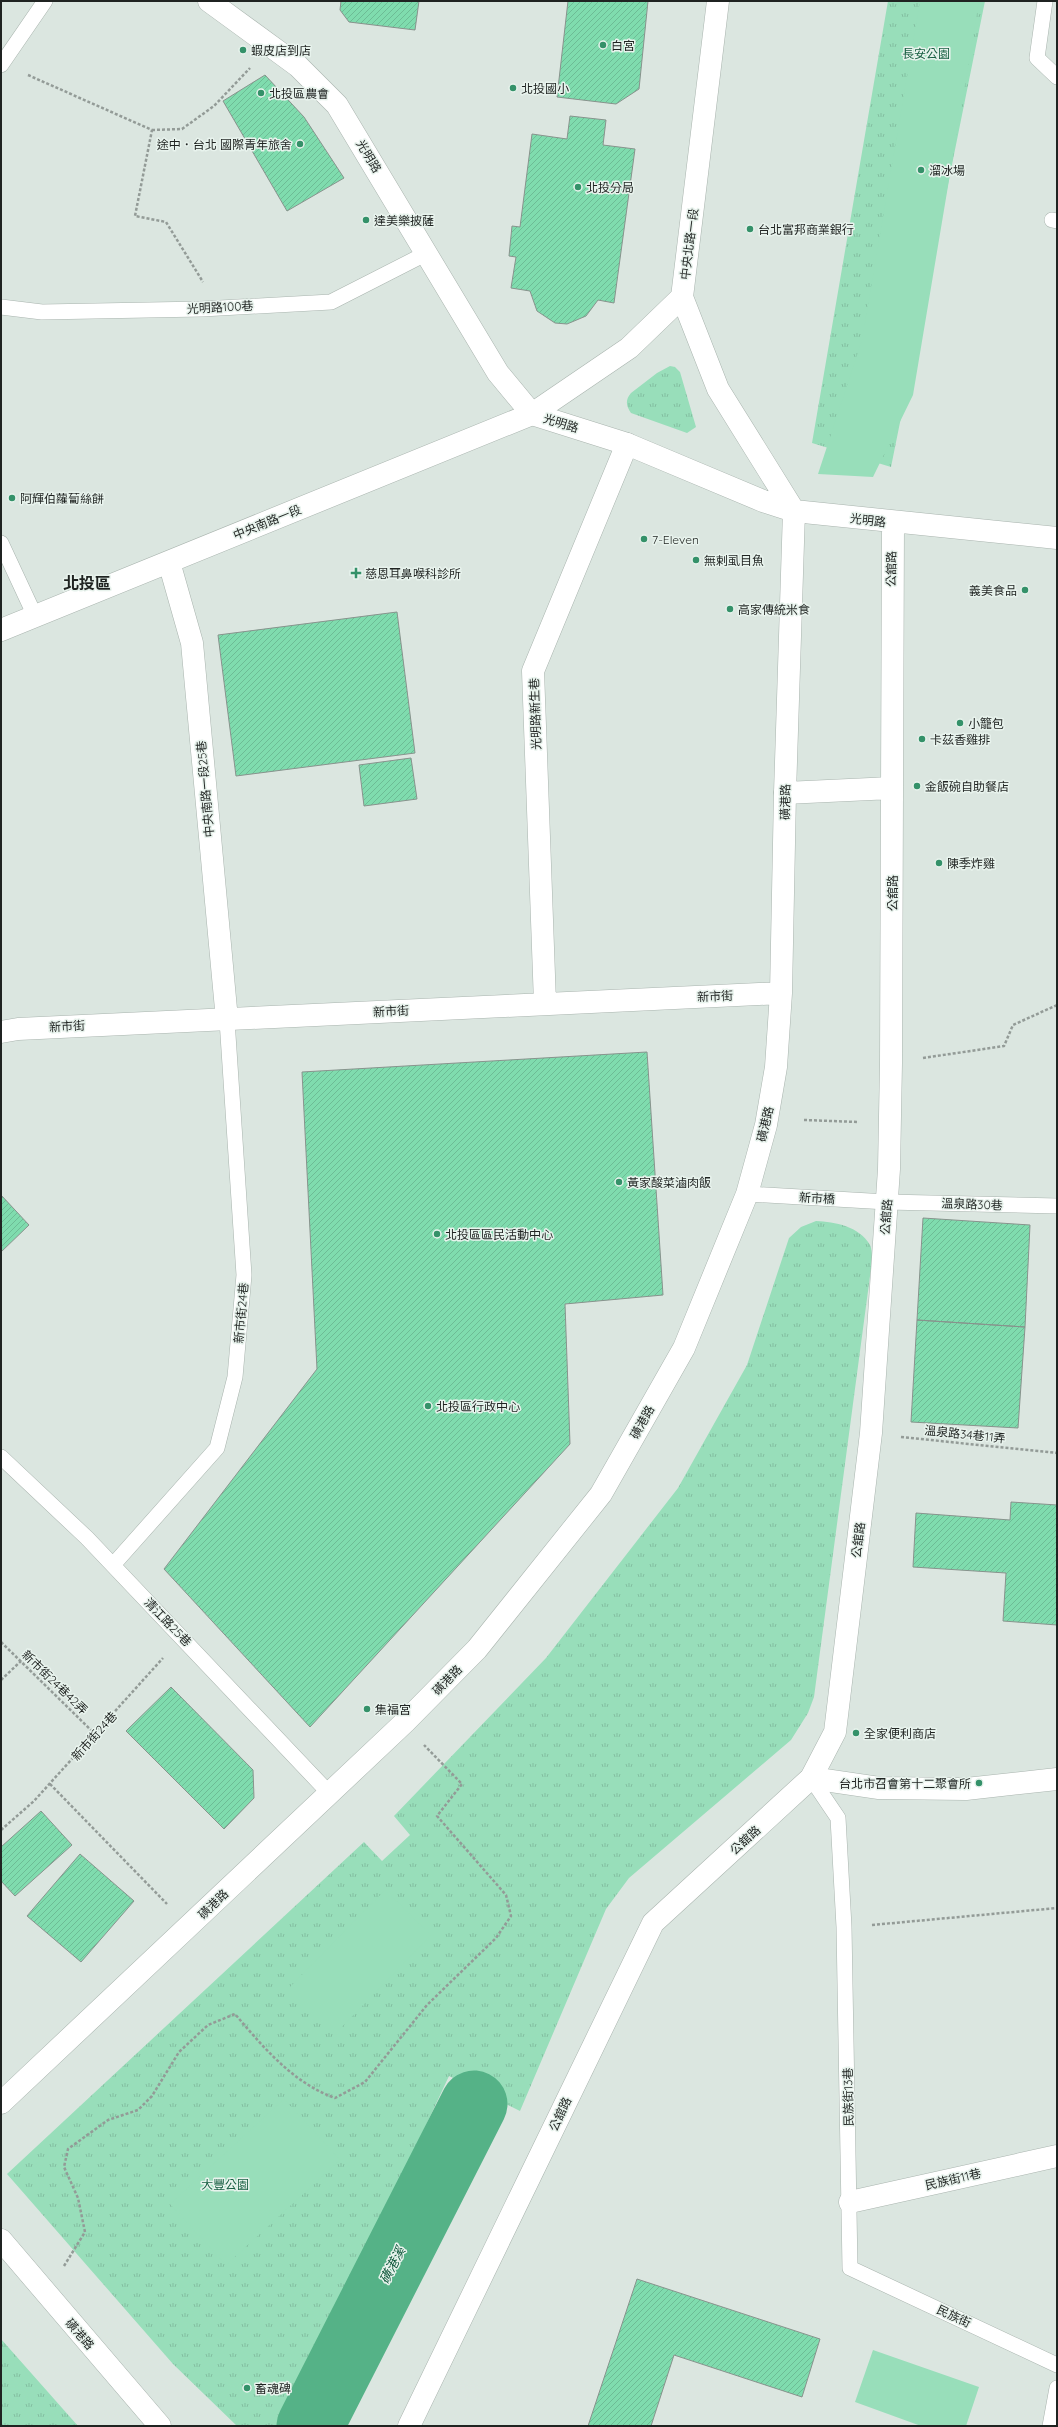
<svg xmlns="http://www.w3.org/2000/svg" width="1058" height="2427" viewBox="0 0 1058 2427" font-family="Quicksand,'Noto Sans TC',sans-serif">
<style>
.grass{fill:url(#grass-tufts)}
.pitch{fill:#98deba}
.lines{fill:none;stroke-linecap:round;stroke-linejoin:round}
.river{stroke:#55b287;stroke-width:67}
.building{fill:url(#building-hatch);stroke:#88938d}
.lane-casing{stroke:#a9b4ae;stroke-width:16}
.street-casing{stroke:#a9b4ae;stroke-width:23}
.secondary-casing{stroke:#a9b4ae;stroke-width:23}
.path{stroke:#939b97;stroke-width:2.5;stroke-dasharray:3 2;stroke-linecap:butt}
.lane{stroke:#fff;stroke-width:15}
.street{stroke:#fff;stroke-width:22}
.secondary{stroke:#fff;stroke-width:22}
.poi-dot{fill:#349169;stroke:#e8f3ed;stroke-width:1.5}
.labels{text-anchor:middle;dominant-baseline:central;stroke-width:3;stroke-linejoin:round;paint-order:stroke}
.poi-label{font-size:12px;fill:#1f2321;stroke:#e8f3ed;text-anchor:start}
.park-label{font-size:12px;fill:#196043;stroke:#e8f3ed}
.street-label{font-size:12px;fill:#1f2321;stroke:#e8f3ed}
.water-label{font-size:13px;font-style:italic;fill:#0e583b;stroke:#e8f3ed}
.district-label{font-size:16px;font-weight:bold;fill:#1f2321;stroke:#e8f3ed}
</style>
<defs>
<pattern id="grass-tufts" width="24" height="20" patternUnits="userSpaceOnUse"><rect width="24" height="20" fill="#98deba"/><path d="M3 7l-1-3M5 7V3M7 7l1-3M15 17l-1-3M17 17v-4M19 17l1-3" fill="none" stroke="#83bea0"/></pattern>
<pattern id="building-hatch" width="6" height="6" patternUnits="userSpaceOnUse"><rect width="6" height="6" fill="#7fdcae"/><path d="M-1 1l2-2M0 6l6-6M5 7l2-2" fill="none" stroke="#6dbc95"/></pattern>
</defs>
<rect width="100%" height="100%" fill="#dbe6e0"/>
<path class="grass" d="M888,1H985L891,467L812,443Z
M670,366L675,367L680,372L696,427L687,433L631,413C626,406 625,400 631,393L657,373Z
M816,1221C835,1222 859,1226 870,1245C872,1249 872,1256 872,1261L814,1697L808,1713L791,1740L629,1878L606,1909L520,2111L449,2076L285,2426H237L173,2364L7,2174L364,1842L382,1861L410,1835L394,1816L546,1658L678,1488L747,1365L789,1238L801,1227Z
M1,2339L78,2426H1Z"/>
<path class="pitch" d="M920,1H979L913,395L873,477L818,474L862,340Z
M385,1890L431,1935L336,2033L290,1987Z
M284,2099L340,2160L226,2265L170,2204Z
M873,2350L979,2387L966,2426H921L855,2402Z"/>
<g class="lines">
<path class="river" d="M310,2426L474,2104"/>
</g>
<path class="building" d="M341,1H419L415,30L349,22L340,10Z
M568,1H648L639,89L616,104L557,97Z
M265,75L304,117L344,178L287,211L223,101Z
M570,116L606,120L603,145L635,149L614,303L598,300L586,316L567,324L555,323L537,311L530,291L511,288L516,257L509,256L512,226L520,227L532,134L567,139Z
M397,612L415,753L236,776L218,635Z
M411,758L417,799L364,806L359,765Z
M647,1052L663,1295L565,1304L570,1444L310,1727L164,1569L317,1369L302,1072Z
M1,1195L29,1225L1,1252Z
M923,1218L1030,1225L1025,1327L917,1320Z
M917,1320L1025,1327L1018,1428L911,1422Z
M1011,1502L1057,1505V1625L1003,1621L1006,1573L913,1567L916,1513L1010,1520Z
M171,1687L253,1770L254,1798L224,1829L126,1731Z
M41,1811L72,1845L15,1896L1,1881V1847Z
M80,1854L134,1901L81,1962L27,1916Z
M637,2279L820,2339L802,2397L674,2355L651,2426H588Z"/>
<g class="lines">
<g class="lane-casing">
<path id="lane" d="M1045,1L1037,58L1057,77
M1,65L45,1
M1052,220L1057,221
M1,307L42,312L202,309L331,302L427,253
M1,543L35,616
M747,1194L887,1202L1057,1206
M1,1457L87,1538L329,1793
M113,1565L217,1448L235,1377L244,1275L227,1020
M811,1778L838,1818L844,1927L850,2268L1057,2365
M1050,2426L1057,2388"/>
</g>
<g class="street-casing">
<path id="street" d="M169,562L192,643L227,1020
M1,630L532,414L498,373L337,105L298,66L209,1
M545,1003L533,671L627,444
M1,1032L18,1029L781,993
M811,1778L879,1788L966,1789L1057,1779
M1,2103L405,1722L477,1649L601,1494L684,1348L747,1194L766,1125L776,1067L781,993L785,793
M850,2202L1057,2156
M1,2240L160,2426"/>
</g>
<g class="secondary-casing">
<path id="secondary" d="M682,297L718,389L794,511
M532,414L627,444L763,501L794,511L1057,538
M532,414L629,348L682,297L718,1
M794,511L785,793L892,788
M409,2426L653,1923L811,1778L835,1732L871,1433L889,1169L891,1063L893,523"/>
</g>
<path class="path" d="M28,75L152,130L135,216L166,222L203,282
M152,130L182,129L214,106L250,68
M923,1058L1004,1046L1013,1025L1057,1005
M804,1120L859,1122
M901,1437L1057,1453
M1,1642L96,1735
M1,1680L21,1661
M50,1784L167,1904
M1,1830L34,1801L163,1658
M872,1925L1057,1908
M64,2266L85,2232L78,2198L64,2167L68,2149L108,2120L138,2110L152,2096L179,2052L208,2025L235,2014C263,2047 293,2083 335,2098L365,2082L427,2005L496,1938L511,1916L506,1895L437,1816L462,1784L424,1745"/>
<use href="#lane" class="lane"/>
<use href="#street" class="street"/>
<use href="#secondary" class="secondary"/>
</g>
<g class="poi-dot">
<circle cx="603" cy="45" r="4"/>
<circle cx="243" cy="50" r="4"/>
<circle cx="513" cy="88" r="4"/>
<circle cx="261" cy="93" r="4"/>
<circle cx="300" cy="144" r="4"/>
<circle cx="921" cy="170" r="4"/>
<circle cx="578" cy="187" r="4"/>
<circle cx="366" cy="220" r="4"/>
<circle cx="750" cy="229" r="4"/>
<circle cx="12" cy="498" r="4"/>
<circle cx="644" cy="539" r="4"/>
<circle cx="696" cy="560" r="4"/>
<path d="M354 567h4v4h4v4h-4v4h-4v-4h-4v-4h4z"/>
<circle cx="1025" cy="590" r="4"/>
<circle cx="730" cy="609" r="4"/>
<circle cx="960" cy="723" r="4"/>
<circle cx="922" cy="739" r="4"/>
<circle cx="917" cy="786" r="4"/>
<circle cx="939" cy="863" r="4"/>
<circle cx="619" cy="1182" r="4"/>
<circle cx="437" cy="1234" r="4"/>
<circle cx="428" cy="1406" r="4"/>
<circle cx="367" cy="1709" r="4"/>
<circle cx="856" cy="1733" r="4"/>
<circle cx="979" cy="1783" r="4"/>
<circle cx="247" cy="2388" r="4"/>
</g>
<g class="labels">
<g class="poi-label">
<text x="611" y="45">白宮</text>
<text x="251" y="50">蝦皮店到店</text>
<text x="521" y="88">北投國小</text>
<text x="269" y="93">北投區農會</text>
<text x="292" y="144" text-anchor="end">途中．台北 國際青年旅舍</text>
<text x="929" y="170">溜冰場</text>
<text x="586" y="187">北投分局</text>
<text x="374" y="220">達美樂披薩</text>
<text x="758" y="229">台北富邦商業銀行</text>
<text x="20" y="498">阿輝伯蘿蔔絲餅</text>
<text x="652" y="539">7-Eleven</text>
<text x="704" y="560">無剌虱目魚</text>
<text x="365" y="573">慈恩耳鼻喉科診所</text>
<text x="1017" y="590" text-anchor="end">義美食品</text>
<text x="738" y="609">高家傳統米食</text>
<text x="968" y="723">小籠包</text>
<text x="930" y="739">卡茲香雞排</text>
<text x="925" y="786">金飯碗自助餐店</text>
<text x="947" y="863">陳季炸雞</text>
<text x="627" y="1182">黃家酸菜滷肉飯</text>
<text x="445" y="1234">北投區區民活動中心</text>
<text x="436" y="1406">北投區行政中心</text>
<text x="375" y="1709">集福宮</text>
<text x="864" y="1733">全家便利商店</text>
<text x="971" y="1783" text-anchor="end">台北市召會第十二聚會所</text>
<text x="255" y="2388">畜魂碑</text>
</g>
<g class="park-label">
<text x="926" y="53">長安公園</text>
<text x="225" y="2184">大豐公園</text>
</g>
<g class="street-label">
<text transform="translate(369 156) rotate(59)">光明路</text>
<text transform="translate(689 244) rotate(-83)">中央北路一段</text>
<text transform="translate(220 307) rotate(-3)">光明路100巷</text>
<text transform="translate(561 423) rotate(17)">光明路</text>
<text transform="translate(868 520) rotate(7)">光明路</text>
<text transform="translate(267 522) rotate(-22)">中央南路一段</text>
<text transform="translate(891 569) rotate(-89)">公舘路</text>
<text transform="translate(535 714) rotate(-92)">光明路新生巷</text>
<text transform="translate(205 789) rotate(-95)">中央南路一段25巷</text>
<text transform="translate(785 802) rotate(-89)">磺港路</text>
<text transform="translate(892 893) rotate(-90)">公舘路</text>
<text transform="translate(715 996) rotate(-2)">新市街</text>
<text transform="translate(391 1011) rotate(-3)">新市街</text>
<text transform="translate(67 1026) rotate(-3)">新市街</text>
<text transform="translate(765 1124) rotate(-77)">磺港路</text>
<text transform="translate(817 1198) rotate(3)">新市橋</text>
<text transform="translate(972 1204) rotate(2)">溫泉路30巷</text>
<text transform="translate(886 1217) rotate(-86)">公舘路</text>
<text transform="translate(241 1313) rotate(-85)">新市街24巷</text>
<text transform="translate(642 1422) rotate(-61)">磺港路</text>
<text transform="translate(965 1434) rotate(6)">溫泉路34巷11弄</text>
<text transform="translate(858 1540) rotate(-83)">公舘路</text>
<text transform="translate(168 1622) rotate(46)">清江路25巷</text>
<text transform="translate(447 1680) rotate(-46)">磺港路</text>
<text transform="translate(55 1682) rotate(44)">新市街24巷42弄</text>
<text transform="translate(94 1736) rotate(-48)">新市街24巷</text>
<text transform="translate(745 1840) rotate(-42)">公舘路</text>
<text transform="translate(213 1904) rotate(-44)">磺港路</text>
<text transform="translate(848 2097) rotate(-91)">民族街13巷</text>
<text transform="translate(560 2114) rotate(-65)">公舘路</text>
<text transform="translate(953 2179) rotate(-13)">民族街11巷</text>
<text transform="translate(954 2316) rotate(25)">民族街</text>
<text transform="translate(80 2334) rotate(49)">磺港路</text>
</g>
<g class="water-label">
<text transform="translate(392 2265) rotate(-63)">磺港溪</text>
</g>
<g class="district-label">
<text x="87" y="583">北投區</text>
</g>
</g>
<rect width="1058" height="2427" fill="none" stroke="#1f2321" stroke-width="4"/>
</svg>
